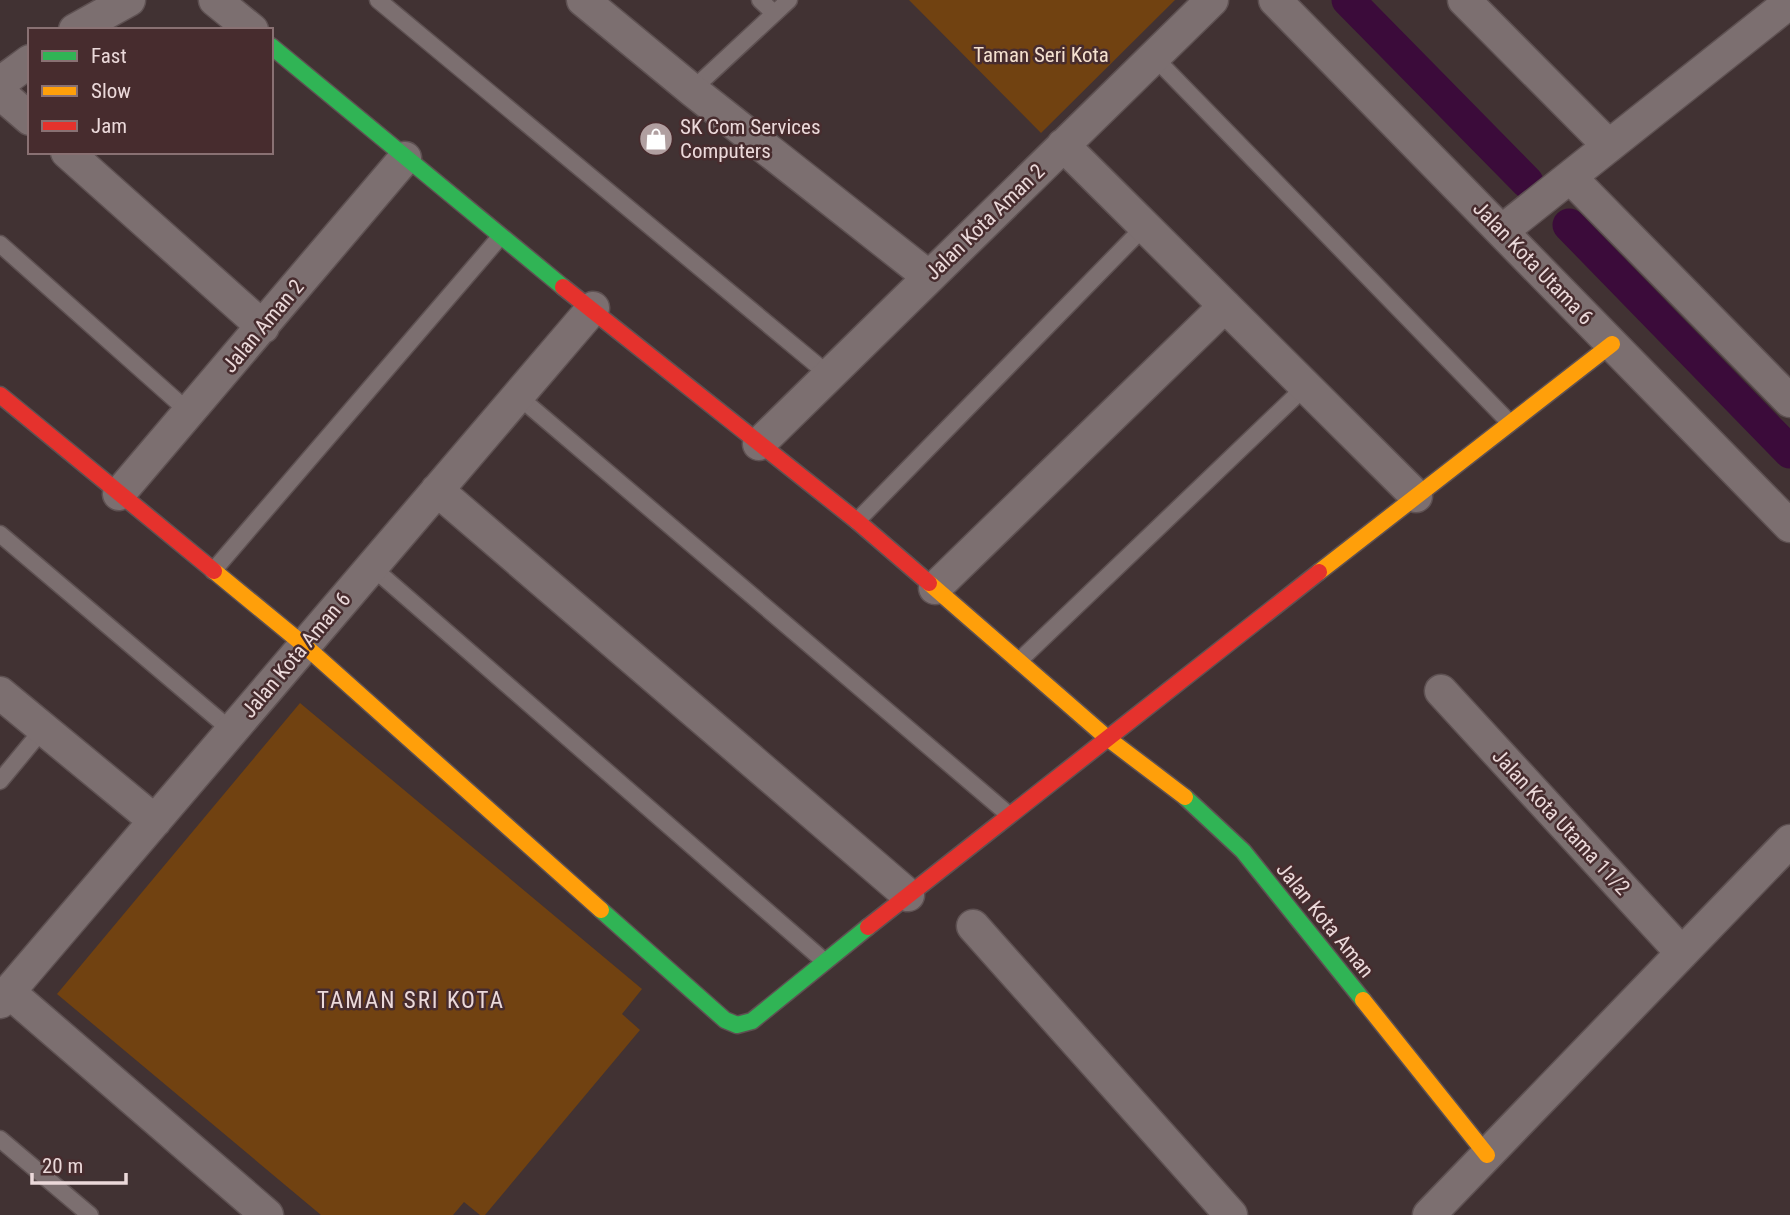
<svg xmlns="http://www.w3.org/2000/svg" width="1790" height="1215" viewBox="0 0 1790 1215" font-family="'Roboto Condensed',sans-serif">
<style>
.green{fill:#714211}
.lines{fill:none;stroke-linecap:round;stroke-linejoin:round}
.canal{stroke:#3b0b3a;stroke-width:33}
.lane-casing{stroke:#5e5152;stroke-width:19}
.street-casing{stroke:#5e5152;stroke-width:35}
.fast-casing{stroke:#5e5152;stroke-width:19}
.slow-casing{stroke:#5e5152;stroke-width:19}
.jam-casing{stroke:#5e5152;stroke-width:19}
.lane{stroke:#7c6f70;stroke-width:16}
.street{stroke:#7c6f70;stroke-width:32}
.fast{stroke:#30b455;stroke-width:16}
.slow{stroke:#ff9f0a;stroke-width:16}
.jam{stroke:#e5322d;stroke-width:16}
.labels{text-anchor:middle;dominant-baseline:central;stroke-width:5;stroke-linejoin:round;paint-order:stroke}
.park-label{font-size:21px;fill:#f4e0cf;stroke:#472c2e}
.poi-label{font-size:21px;fill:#ebd9da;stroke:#472c2e;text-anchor:start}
.street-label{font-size:21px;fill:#ebd9da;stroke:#472c2e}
.neighbourhood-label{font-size:23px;letter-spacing:2px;fill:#ebd9da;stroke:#472c2e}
</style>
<rect width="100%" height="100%" fill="#413233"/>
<path class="green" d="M909,0H1175L1041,133Z
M300,703L642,989L622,1014L640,1030L485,1215H480L464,1202L453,1215H321L57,994Z"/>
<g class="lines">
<path class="canal" d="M1348,0L1527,182
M1569,225L1790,452"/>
<g class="lane-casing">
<path id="lane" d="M378,0L829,375
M760,0L774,13
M1154,57L1510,423
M692,90L789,0
M0,244L189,412
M518,396L1008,814
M857,521L1145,226
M0,534L232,731
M372,567L823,960
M213,571L500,237
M1019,661L1305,387
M0,781L43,729
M0,1139L90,1215"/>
</g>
<g class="street-casing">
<path id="street" d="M215,0L252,30
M583,0L692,90L929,277
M1275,0L1790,526
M1464,0L1609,146
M75,30L129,0
M0,83L30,61
M0,93L30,119
M1063,145L1416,496
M67,152L263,327
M1571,178L1790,401
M1502,231L1790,2
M759,444L1212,0
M437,490L908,895
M119,494L405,158
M935,588L1225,306
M1441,691L1682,953
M0,693L155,821
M973,926L1231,1215
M9,992L267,1215
M0,1002L593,308
M1429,1215L1790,841"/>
</g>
<g class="fast-casing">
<path id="fast" d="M271,46L563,287
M1185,797L1243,851L1363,1000
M601,910L725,1020L737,1025L752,1021L868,927"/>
</g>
<g class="slow-casing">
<path id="slow" d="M214,571L304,645L601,910
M1319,572L1612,344
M929,583L1106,737L1185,797
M1363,1000L1487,1155"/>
</g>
<g class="jam-casing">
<path id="jam" d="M563,287L857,521L929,583
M0,395L214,571
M868,927L1319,572"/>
</g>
<use href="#lane" class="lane"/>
<use href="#street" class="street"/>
<use href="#fast" class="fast"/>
<use href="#slow" class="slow"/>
<use href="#jam" class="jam"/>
</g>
<defs>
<g id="shop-disc" transform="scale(1.75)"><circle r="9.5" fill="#b09fa0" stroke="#472c2e"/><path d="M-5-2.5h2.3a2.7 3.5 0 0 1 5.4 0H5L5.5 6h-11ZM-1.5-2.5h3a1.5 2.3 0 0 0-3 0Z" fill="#fff"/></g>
</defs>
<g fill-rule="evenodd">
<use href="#shop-disc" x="656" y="139"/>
</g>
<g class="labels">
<g class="park-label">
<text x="1041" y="55">Taman Seri Kota</text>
</g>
<g class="poi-label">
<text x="680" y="127">SK Com Services<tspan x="680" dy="24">Computers</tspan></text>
</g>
<g class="street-label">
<text transform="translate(985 222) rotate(-44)">Jalan Kota Aman 2</text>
<text transform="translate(1533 263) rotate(46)">Jalan Kota Utama 6</text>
<text transform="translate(263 326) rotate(-50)">Jalan Aman 2</text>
<text transform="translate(296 655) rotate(-50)">Jalan Kota Aman 6</text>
<text transform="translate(1561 822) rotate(47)">Jalan Kota Utama 11/2</text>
<text transform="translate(1325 920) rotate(51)">Jalan Kota Aman</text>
</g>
<g class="neighbourhood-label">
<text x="411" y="1000">TAMAN SRI KOTA</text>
</g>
</g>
<rect x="28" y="28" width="245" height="126" fill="#472c2e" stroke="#897173" stroke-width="2"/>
<rect x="42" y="51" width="35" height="10" fill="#30b455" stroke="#897173" stroke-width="2"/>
<text x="91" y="63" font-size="21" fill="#ebd9da">Fast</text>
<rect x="42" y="86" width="35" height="10" fill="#ff9f0a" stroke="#897173" stroke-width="2"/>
<text x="91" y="98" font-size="21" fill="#ebd9da">Slow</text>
<rect x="42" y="121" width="35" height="10" fill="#e5322d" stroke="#897173" stroke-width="2"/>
<text x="91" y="133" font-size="21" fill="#ebd9da">Jam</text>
<path d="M32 1173v10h94v-10" fill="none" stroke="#ebd9da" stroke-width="3.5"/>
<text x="42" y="1173" font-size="21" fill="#ebd9da" stroke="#472c2e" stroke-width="5" paint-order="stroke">20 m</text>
</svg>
